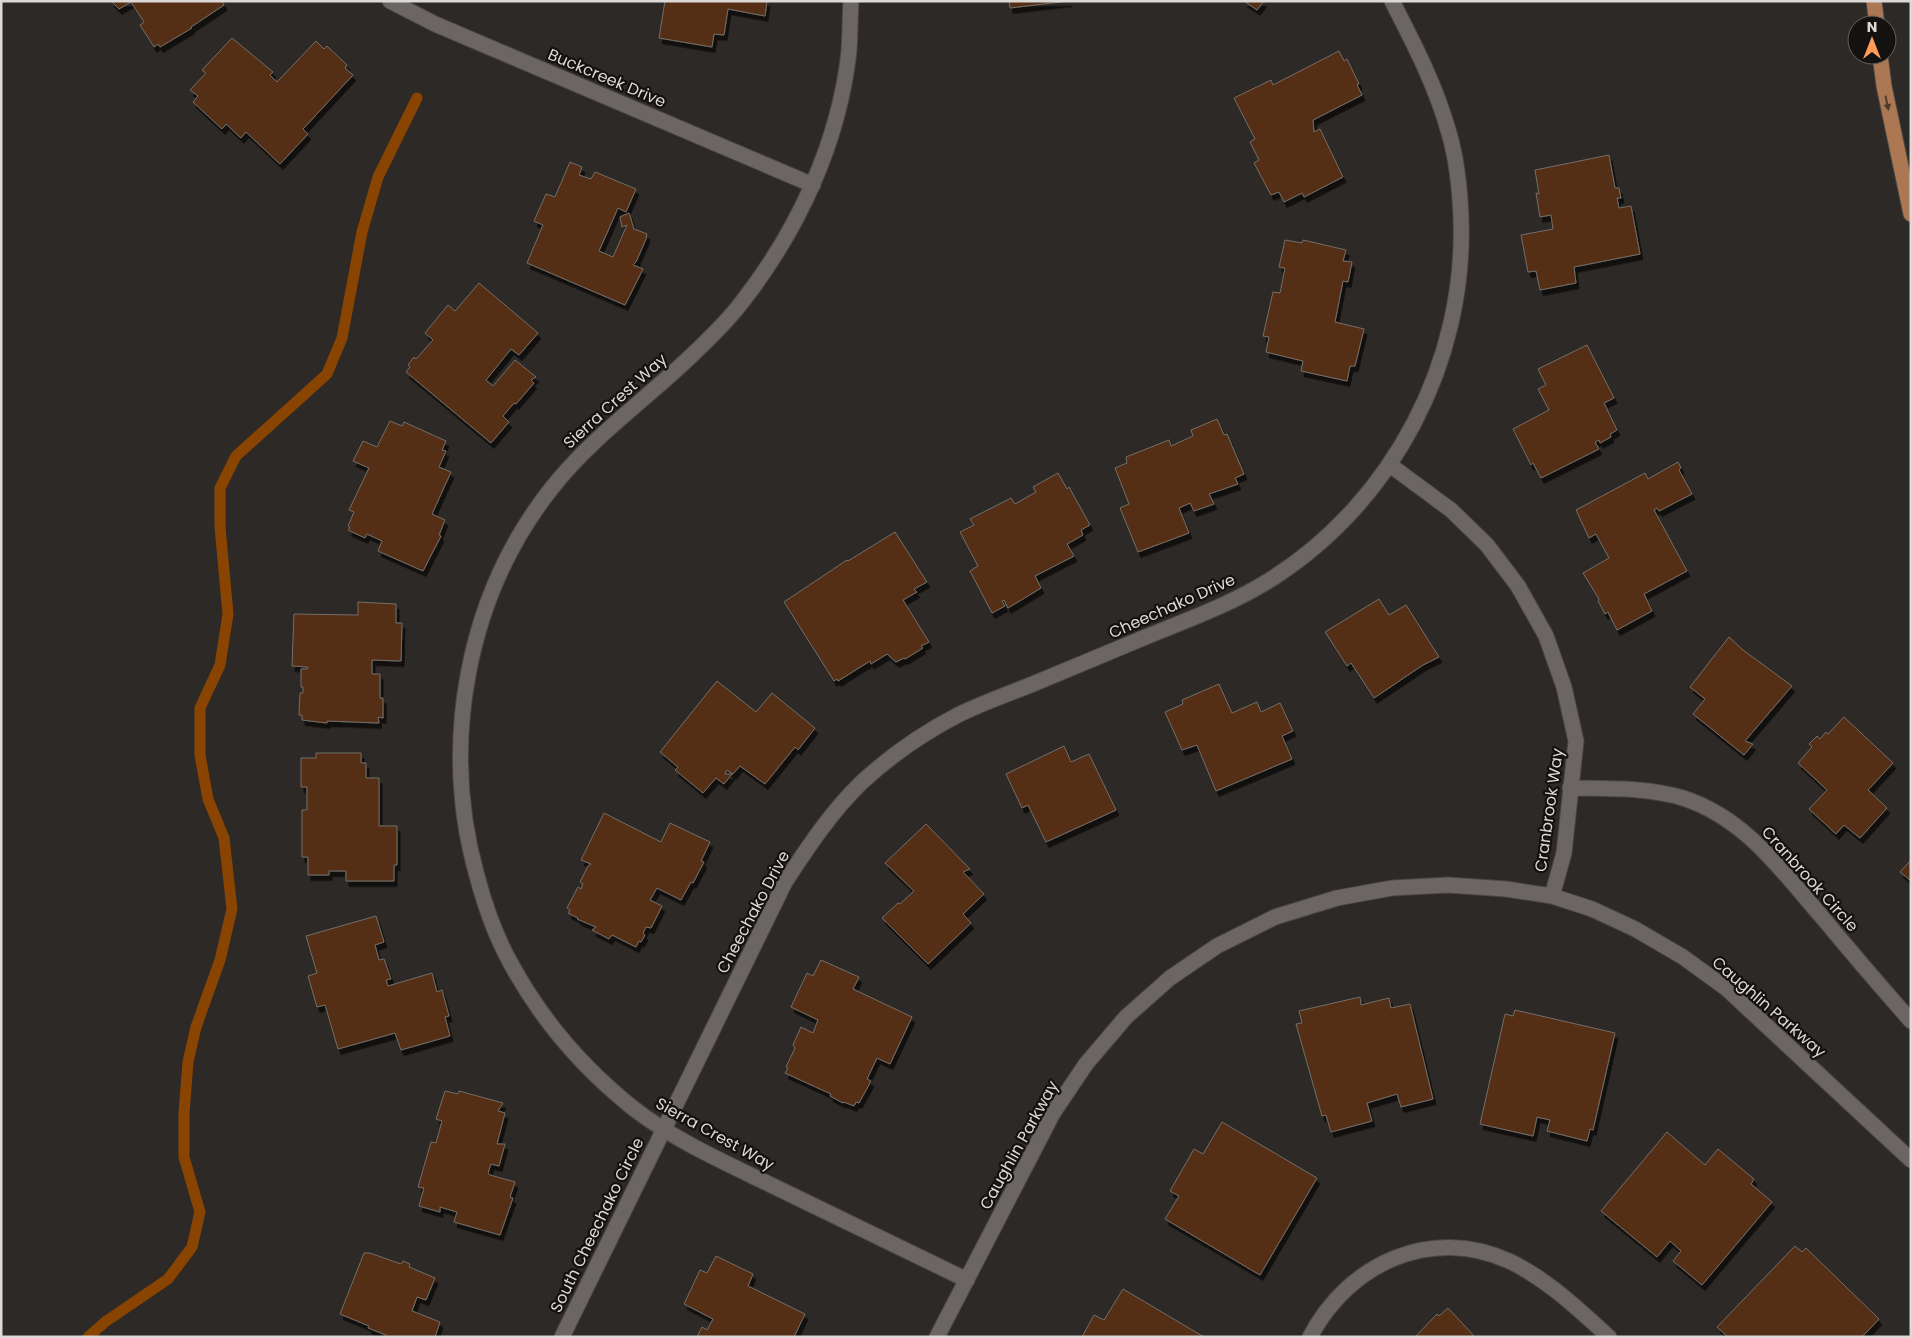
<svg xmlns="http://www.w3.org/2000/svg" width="1912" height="1338" viewBox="0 0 1912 1338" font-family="Poppins,sans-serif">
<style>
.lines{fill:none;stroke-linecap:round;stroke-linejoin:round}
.stream{stroke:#8a4402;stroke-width:11}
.building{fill:#552e13;stroke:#736e6a;filter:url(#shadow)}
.minor-casing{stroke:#494643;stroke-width:17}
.major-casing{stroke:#494643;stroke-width:17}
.minor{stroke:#6b6663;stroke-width:15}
.major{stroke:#ac7854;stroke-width:15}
.oneway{fill:#513b2c}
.labels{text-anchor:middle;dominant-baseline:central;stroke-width:4.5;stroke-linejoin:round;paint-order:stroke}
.street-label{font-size:16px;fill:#dcd9d7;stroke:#141211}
</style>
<defs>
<filter id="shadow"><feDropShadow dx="3" dy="5.5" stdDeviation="0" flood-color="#0009"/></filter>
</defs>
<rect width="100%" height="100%" fill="#2d2926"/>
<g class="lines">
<path class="stream" d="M88,1337L105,1322L168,1279L192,1247L200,1212L184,1157V1113L188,1062L196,1027L220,960L232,909L224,838L208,799L200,755V708L220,665L228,614L220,527V488L236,456L327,374L342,338L362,232L378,177L417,98"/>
</g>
<path class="building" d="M111,1H222L224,5L191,27L192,28L160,47L158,44L154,47L140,25L144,22L131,2L119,9Z
M665,1H767L765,16L728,9L724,35L714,34L712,47L659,38Z
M1009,1H1069L1010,8Z
M1244,1H1264L1257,10Z
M232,38L273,72L270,75L277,82L316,41L324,49L327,46L347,65L345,68L353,75L303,129L308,134L280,164L246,132L241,138L226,124L222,129L193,102L198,96L190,90L206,73L202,70Z
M1339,51L1344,61L1347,59L1359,84L1357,85L1362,95L1313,120L1314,132L1320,129L1343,177L1304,197L1302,193L1284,202L1279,192L1271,195L1254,163L1259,160L1250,142L1255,139L1234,98L1271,80L1273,85Z
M1609,155L1615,188H1619L1621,198H1617L1619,208L1631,206L1640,254L1574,267L1576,283L1540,290L1536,271L1528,272L1521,235L1553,229L1551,215L1540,217L1536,193L1539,194L1535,170Z
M570,162L582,167L579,175L591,179L595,172L636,189L626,212L618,208L599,251L613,257L627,225L622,227L620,217L629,213L634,229L647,234L646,239L636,262L633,265L643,269L625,305L527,263L543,225L534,221L546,194L555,197Z
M1285,240L1302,243L1303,240L1346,250L1343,261L1352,262L1348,282L1343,281L1335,322L1364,329L1355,366H1350L1347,381L1301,371L1303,361L1266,352L1269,337L1263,336L1273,292L1280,293L1285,268L1279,267Z
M479,283L538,333L519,355L511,349L486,380L493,386L515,360L536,377L531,380L534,383L516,404L514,403L503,416L509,422L491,443L406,372L410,367L408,365L414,357L416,359L433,340L425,333L448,305L455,311Z
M1587,345L1614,398L1604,403L1617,430L1610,434L1611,437L1600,443L1599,440L1595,442L1599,449L1541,478L1533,463L1531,465L1513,429L1549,410L1538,389L1546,385L1538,369Z
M1217,419L1224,435L1227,434L1244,474L1235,478L1238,484L1209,494L1214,504L1194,511L1190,503L1179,508L1189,533L1138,552L1120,508L1129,504L1115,468L1127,463L1126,457L1169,440L1171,446L1193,436L1191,430Z
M390,421L402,426L404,422L446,441L442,450L446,451L439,467L451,472L432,514L445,520L439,535L441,536L423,571L378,551L382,541L367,534L365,538L348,530L350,528L348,526L354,512L349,510L369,468L353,461L363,441L377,447Z
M1678,462L1681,468L1679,470L1692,494L1659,511L1657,508L1654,510L1687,571L1644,594L1652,611L1617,630L1608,612L1605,614L1598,601L1599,599L1583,573L1609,558L1596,534L1589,538L1576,510L1645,473L1648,479Z
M1058,473L1067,489L1069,487L1090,525L1081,530L1083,535L1067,544L1074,556L1035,576L1041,588L1008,608L1004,600L1002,601L1005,606L992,613L970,571L978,566L960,532L974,525L970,519L1011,498L1015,504L1036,492L1033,487Z
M895,532L927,582L914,589L917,592L903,600L929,642L921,646L923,648L905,659L904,658L896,662L887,654L871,664L870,661L838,681L837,679L834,681L784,602L847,560L848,561Z
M1379,599L1389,615L1406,605L1439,657L1423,665L1374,698L1351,663L1347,666L1325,632Z
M358,602L396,604V623H402L401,661L372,660V674H380V698H383V718L378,717L379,723L327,721V723L302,720V715H299L300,693H303V687H301V669H307L308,667L292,666L294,614L358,615Z
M1729,637L1743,650L1792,686L1745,741L1753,744L1744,755L1693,714L1705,699L1690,687Z
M717,681L756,712L772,693L815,728L798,750L795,747L765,784L740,766L733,774L727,770L725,774H732L724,784L716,778L703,793L675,770L678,767L660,752Z
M1219,684L1232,713L1257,702L1261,712L1280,703L1293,731L1282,736L1292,759L1216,791L1197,745L1182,750L1165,712L1183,704L1182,700Z
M1844,717L1893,763L1868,790L1887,808L1860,838L1844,825L1836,834L1809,809L1827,790L1798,763L1812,747L1809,744L1817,736L1820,739L1826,732L1828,734Z
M1064,746L1071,762L1089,754L1116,810L1046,842L1028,805L1022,808L1006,774Z
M316,753H361V763H366V778H379V826H397V865H394V881H346V871H329V875H308V857H302V810H307V787H301V758H316Z
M604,813L661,842L670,823L710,842L701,861L704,862L693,883L691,882L681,900L657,888L650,900L662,906L651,928L646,927L643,933L645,935L641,942L639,941L636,947L612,935L609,939L592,930L596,927L577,919L578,918L568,913L570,910L567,908L578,887L581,889L583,884L580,882L588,866L591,864L581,860Z
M926,824L970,869L963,872L984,894L963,914L971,923L928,964L882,918L898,903L900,904L914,891L885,863Z
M1911,860V881L1900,872Z
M376,916L384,942L375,945L379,960L384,959L391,979L386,980L388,986L432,973L437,992L442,990L449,1016L445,1017L450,1036L401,1050L395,1033L338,1049L325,1005L317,1007L308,976L317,973L306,936Z
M821,960L859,977L853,989L912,1017L890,1064L877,1058L867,1079L871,1081L859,1103L856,1102L854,1106L844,1102L843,1103L830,1096L831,1094L785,1073L788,1068L786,1067L795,1048L793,1045L801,1027L813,1033L818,1020L791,1007L807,973L813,976Z
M1360,997L1361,1005L1389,998L1391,1008L1410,1004L1433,1099L1401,1107L1397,1094L1367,1103L1372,1121L1331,1132L1326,1115L1322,1116L1296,1024L1302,1023L1299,1011Z
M1515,1010L1615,1033L1593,1130L1590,1129L1587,1141L1547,1131L1550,1120L1537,1117L1533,1136L1480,1124L1505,1014L1513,1016Z
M445,1091L458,1094L459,1091L503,1103L498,1111L505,1113L497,1144H505L499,1166L491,1164L488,1173L490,1175L515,1182L510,1197L513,1198L500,1235L454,1222L457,1212L440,1207V1212L419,1206L424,1188L418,1187L431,1142L436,1143L442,1121L436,1119Z
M1222,1122L1317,1178L1260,1275L1165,1219L1179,1196L1170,1191L1194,1149L1203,1154Z
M1667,1132L1705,1165L1718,1149L1754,1179L1751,1184L1772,1202L1702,1285L1673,1261L1681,1251L1670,1241L1657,1257L1601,1211Z
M1795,1246L1802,1252L1806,1248L1879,1319L1862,1337H1728L1717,1327Z
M364,1253H370L401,1264L403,1261L410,1264L409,1267L435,1278L426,1300L417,1297L412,1311L440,1322L435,1337H385L386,1335L368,1328L369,1326L340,1314Z
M716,1256L753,1274L748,1286L805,1314L794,1337H697L702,1327L707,1330L713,1319L684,1304L700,1270L707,1273Z
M1123,1289L1204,1337H1082L1094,1315L1104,1320Z
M1448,1308L1475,1337H1415L1437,1314L1439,1316Z"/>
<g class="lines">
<g class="minor-casing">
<path id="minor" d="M390,1L435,24L813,185
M851,1C850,18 850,35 849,51C839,143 798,230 742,302C727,322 708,340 690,357C644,401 591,438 551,489C466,597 440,745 477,876C485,906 495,935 510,962C540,1018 583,1068 633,1108C674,1140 724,1162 771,1185C837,1217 902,1249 967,1280
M1390,465L1451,510L1487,545L1518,586L1546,636L1564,687L1576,741L1564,853L1552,896
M1570,788C1607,789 1647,787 1683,798C1745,818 1781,870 1822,917C1851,952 1881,987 1911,1021
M562,1337L785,882C808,847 831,812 861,783C890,756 923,733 958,715C982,703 1008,694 1033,684C1071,668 1110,652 1148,636C1190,619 1234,603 1273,578C1393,501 1466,362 1461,219C1460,190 1457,160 1449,133C1436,86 1414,44 1392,1
M937,1337L1053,1113L1086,1064L1126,1017L1170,978L1217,946L1275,917L1337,898L1392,888L1448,885L1506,889L1552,896L1592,909L1635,929L1683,957L1727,989L1911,1160
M1310,1337C1348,1264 1431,1225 1509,1261C1547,1279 1578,1309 1609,1337"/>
</g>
<g class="major-casing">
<path id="major" d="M1874,1L1877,25
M1880,55L1884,86L1911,214"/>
</g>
<use href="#minor" class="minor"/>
<use href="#major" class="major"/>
</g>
<defs><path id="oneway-solid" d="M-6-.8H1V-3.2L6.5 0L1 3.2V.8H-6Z" transform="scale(1.25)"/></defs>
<use class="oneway" href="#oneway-solid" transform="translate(1887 103) rotate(78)"/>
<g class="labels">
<g class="street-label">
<text transform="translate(607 78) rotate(23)">Buckcreek Drive</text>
<text transform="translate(615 401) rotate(-42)">Sierra Crest Way</text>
<text transform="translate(1172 606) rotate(-24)">Cheechako Drive</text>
<text transform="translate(1549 810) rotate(-82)">Cranbrook Way</text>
<text transform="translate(1810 879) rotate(48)">Cranbrook Circle</text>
<text transform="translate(753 912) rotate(-62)">Cheechako Drive</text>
<text transform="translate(1769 1007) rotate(41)">Caughlin Parkway</text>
<text transform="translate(715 1134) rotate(29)">Sierra Crest Way</text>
<text transform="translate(1019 1145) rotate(-61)">Caughlin Parkway</text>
<text transform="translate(597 1225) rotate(-64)">South Cheechako Circle</text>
</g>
</g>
<rect width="1912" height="1338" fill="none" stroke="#dcd9d7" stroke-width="5"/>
<g transform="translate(1872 40)"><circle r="24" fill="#141211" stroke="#646260"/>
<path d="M0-4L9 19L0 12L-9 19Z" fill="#fe9c58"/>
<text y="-8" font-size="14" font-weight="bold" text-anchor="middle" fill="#dcd9d7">N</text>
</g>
</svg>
